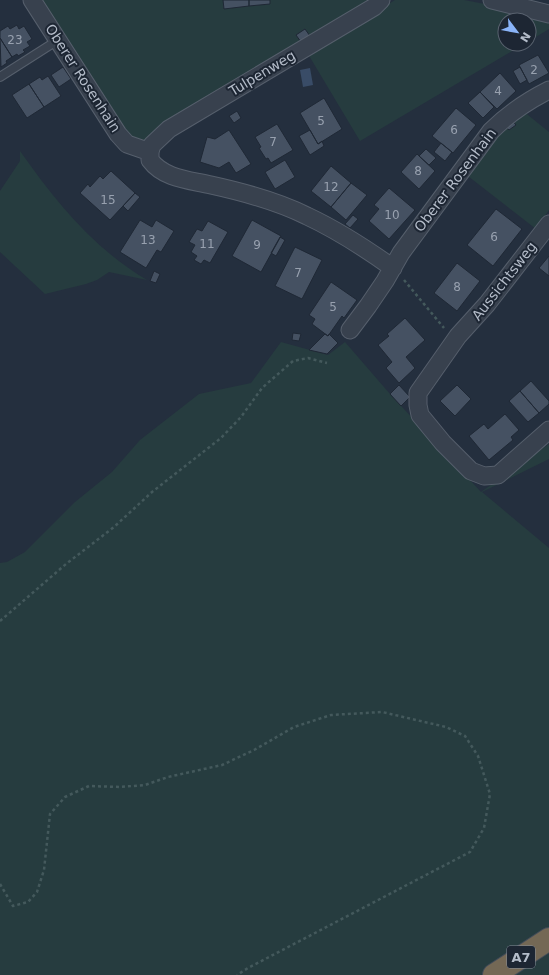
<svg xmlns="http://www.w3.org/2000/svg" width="549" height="975" viewBox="0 0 549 975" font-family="'DejaVu Sans',sans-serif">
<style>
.green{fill:#263c3f}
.water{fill:#394c67}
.building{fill:#455162;stroke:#1f2835}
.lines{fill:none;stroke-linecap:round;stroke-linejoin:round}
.service-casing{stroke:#565f6c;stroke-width:10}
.minor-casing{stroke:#565f6c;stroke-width:19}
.motorway-casing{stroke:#434c59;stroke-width:24}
.path{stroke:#44595c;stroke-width:2.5;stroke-dasharray:3 3;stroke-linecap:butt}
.service{stroke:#38414e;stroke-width:8}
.minor{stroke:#38414e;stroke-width:17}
.motorway{stroke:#746855;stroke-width:22}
.labels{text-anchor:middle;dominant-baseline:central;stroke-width:4;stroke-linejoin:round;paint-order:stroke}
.number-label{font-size:12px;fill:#98a1af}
.shield{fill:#1d2633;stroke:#878f9c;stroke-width:1}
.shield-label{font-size:13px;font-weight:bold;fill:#b4bcc9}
.street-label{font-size:14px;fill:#b4bcc9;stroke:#1d2633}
</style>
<rect width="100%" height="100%" fill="#242f3e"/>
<path class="green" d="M39,0H371L143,142L127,136Z
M395,0H464L516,10L549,19V29L529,41V20H505V44H524L360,141L308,54Z
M523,111L549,132V210L536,229L464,173L486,144Z
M20,151C56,202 93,248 147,280L109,272L97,280L86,284L45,294L0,252V191L20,161Z
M281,342L328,355L345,342L390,394L481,492L549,444V459L482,492L549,548V975H0V563L7,562L25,552L75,502L112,472L140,440L199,394L251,383Z"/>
<path class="water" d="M310,68L313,85L303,87L300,70Z"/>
<path class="building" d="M223,0H249V6L224,9Z
M249,0H270V4L249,6Z
M17,25L19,29L24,26L32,39L27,42L30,46L23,50L25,52L18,56L17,54L12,57L0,38V31L8,26L10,29Z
M305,29L310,36L301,42L296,35Z
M0,38L12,57L6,61L7,63L1,67Z
M538,55L549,73L529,84L519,65Z
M63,67L71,79L59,87L51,75Z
M520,67L527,80L520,84L513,71Z
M500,73L516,91L497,109L480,92Z
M48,76L61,96L44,107L29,84L40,77L42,80Z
M29,84L44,107L27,118L12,95Z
M480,92L494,107L483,118L468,103Z
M324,98L342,129L318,144L300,113Z
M456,108L476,125L453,153L432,136Z
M237,111L241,118L234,123L229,116Z
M511,119L516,125L509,130L504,125Z
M277,124L293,150L271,163L268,158L266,159L259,148L261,147L255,137Z
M229,130L251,164L236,173L229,162L219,168L200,162L207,137L215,139Z
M310,130L318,144L322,141L324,146L310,155L299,136Z
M441,143L452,152L445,161L434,152Z
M426,149L436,158L429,165L419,156Z
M417,154L435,171L419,189L401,172Z
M285,160L295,177L275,189L265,172Z
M331,166L351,183L331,207L311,191Z
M111,171L135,193L110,220L80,193L88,184L90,187L100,176L103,179Z
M351,183L367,195L346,220L331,207Z
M389,188L415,210L389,239L369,221L379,209L374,205Z
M135,193L140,197L128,211L123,206Z
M496,209L522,229L493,266L467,245Z
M353,215L358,219L350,228L345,224Z
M140,220L152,227L156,220L174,231L161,252L157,250L146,268L120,252Z
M252,220L281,236L261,272L232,256Z
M208,221L228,232L210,263L204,260L201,264L194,260L197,256L191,252L195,245L189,242L197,229L202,231Z
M280,237L285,240L276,256L271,253Z
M295,247L322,260L302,299L275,286Z
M549,256V276L539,268Z
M457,263L480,281L457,311L434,293Z
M154,271L160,274L156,283L150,281Z
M331,282L357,300L344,318L342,316L328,336L312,324L315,319L309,315Z
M405,318L425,340L406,357L415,368L399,383L386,368L392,362L378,345L389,336L387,334Z
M293,333L301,334L299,341L292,340Z
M325,334L328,336L329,334L338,343L327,354L309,350Z
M531,381L549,401V404L539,413L520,391Z
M399,385L410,397L401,406L390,394Z
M457,385L471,399L455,416L440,401Z
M520,391L539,413L528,422L509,401Z
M505,414L519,430L511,437L513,440L489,460L469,436L484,424L488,429Z"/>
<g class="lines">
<g class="service-casing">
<path id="service" d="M0,77L58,40"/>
</g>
<g class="minor-casing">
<path id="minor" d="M32,0L118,134L127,144L150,152V160C164,179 190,180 211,185C243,192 277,201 307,216C337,230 365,248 393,268
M492,0L549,14
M150,152L152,145L169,129L374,7L381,0
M549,224L487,304L458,336L418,393V405L420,415L443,443L471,471L484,476L498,475L549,430
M350,330L368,306L385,281L401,253L491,131C508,114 527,101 549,90"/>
</g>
<g class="motorway-casing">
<path id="motorway" d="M494,975L549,939"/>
</g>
<path class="path" d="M404,280L444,328
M0,621L66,564L114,527L152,492L221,438L241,417L262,388L293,361L308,358L327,363
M0,884L13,906L28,902L37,892L44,870L50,814L65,797L89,786L120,787L145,785L168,777L222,765L254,750L294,727L331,715L382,712L446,727L465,736L478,756L490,794L484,828L470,852L248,968L237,975"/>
<use href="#service" class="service"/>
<use href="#minor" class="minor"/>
<use href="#motorway" class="motorway"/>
</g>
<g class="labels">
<g class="number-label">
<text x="15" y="40">23</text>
<text x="534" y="70">2</text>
<text x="498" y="91">4</text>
<text x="321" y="121">5</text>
<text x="454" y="130">6</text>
<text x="273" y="142">7</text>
<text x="418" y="171">8</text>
<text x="331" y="187">12</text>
<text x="108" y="200">15</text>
<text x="392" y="215">10</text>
<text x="494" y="237">6</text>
<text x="148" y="240">13</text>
<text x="207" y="244">11</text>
<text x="257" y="245">9</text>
<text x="298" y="273">7</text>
<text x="457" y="287">8</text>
<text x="333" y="307">5</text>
</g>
<rect class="shield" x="507" y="946" width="28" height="22" rx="3"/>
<g class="shield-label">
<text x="521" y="957">A7</text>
</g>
<g class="street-label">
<text transform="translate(262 73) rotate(-31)">Tulpenweg</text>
<text transform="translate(83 78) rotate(57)">Oberer Rosenhain</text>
<text transform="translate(455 180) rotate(-53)">Oberer Rosenhain</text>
<text transform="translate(504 281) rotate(-52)">Aussichtsweg</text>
</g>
</g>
<g transform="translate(517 32) rotate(122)"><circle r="19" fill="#1d2633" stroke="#59626f"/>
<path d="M0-3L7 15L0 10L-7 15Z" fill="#8ab4f8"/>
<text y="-6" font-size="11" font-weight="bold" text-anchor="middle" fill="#b4bcc9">N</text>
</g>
</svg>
